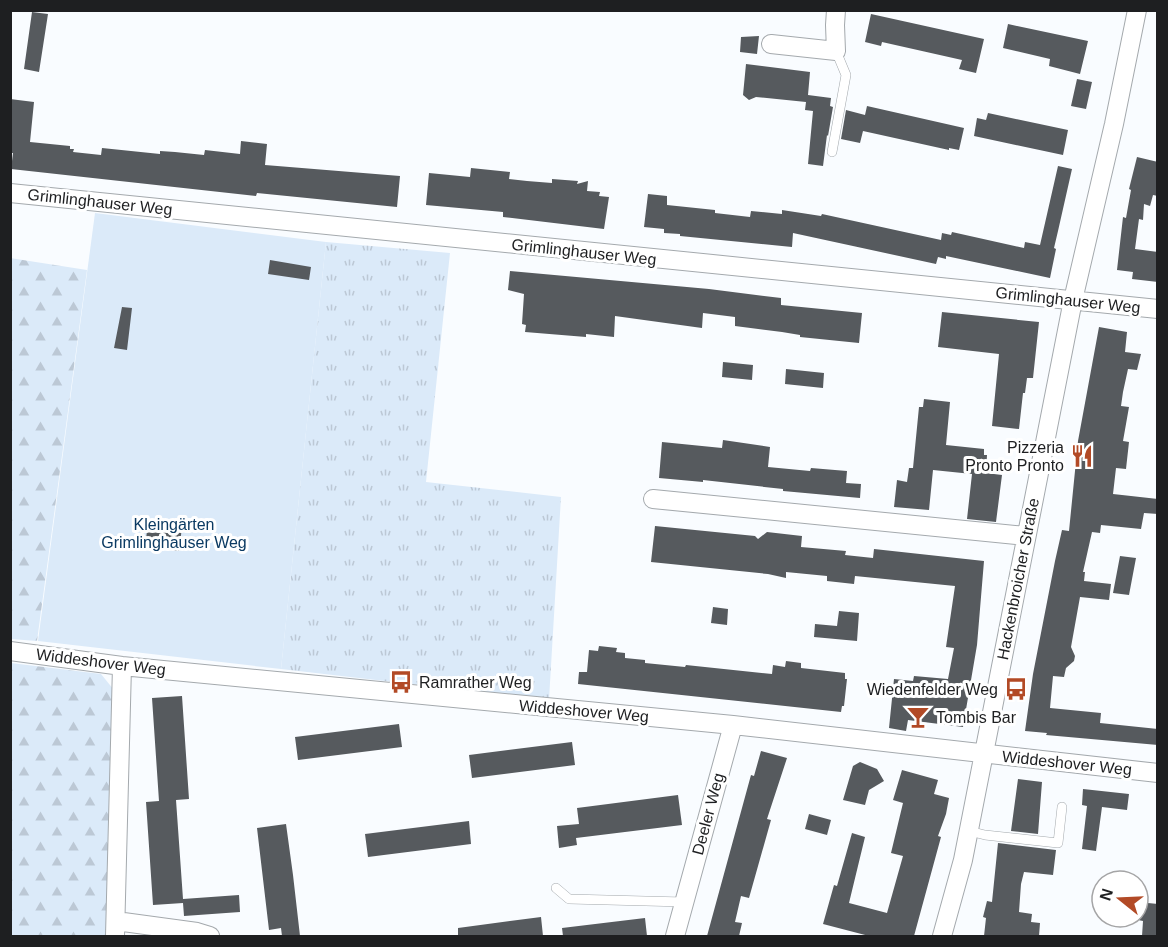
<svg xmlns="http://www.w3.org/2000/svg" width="1168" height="947" viewBox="0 0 1168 947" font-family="Arial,sans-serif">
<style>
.grass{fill:url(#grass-tufts)}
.forest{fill:url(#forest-firs)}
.garden{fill:#dbeaf9}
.building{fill:#565a5e}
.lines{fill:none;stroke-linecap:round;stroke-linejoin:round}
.service-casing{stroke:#a4a9ad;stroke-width:10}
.minor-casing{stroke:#a4a9ad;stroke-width:20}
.service{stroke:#fff;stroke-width:9}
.minor{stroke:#fff;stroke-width:18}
.labels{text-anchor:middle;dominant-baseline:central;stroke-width:6;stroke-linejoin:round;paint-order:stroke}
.street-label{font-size:16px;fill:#1e1f21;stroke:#fff}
.poi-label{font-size:16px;fill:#1e1f21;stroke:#fff;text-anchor:end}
.park-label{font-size:16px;fill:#0b3a62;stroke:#fff}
</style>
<defs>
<pattern id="grass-tufts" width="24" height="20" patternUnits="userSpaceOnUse" patternTransform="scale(1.5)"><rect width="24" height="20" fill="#dbeaf9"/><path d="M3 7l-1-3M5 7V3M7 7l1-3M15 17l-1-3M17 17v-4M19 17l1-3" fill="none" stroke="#bcc8d5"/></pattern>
<pattern id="forest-firs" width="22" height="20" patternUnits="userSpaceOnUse" patternTransform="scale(1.5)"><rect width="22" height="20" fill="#dbeaf9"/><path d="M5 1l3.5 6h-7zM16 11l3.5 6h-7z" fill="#bcc8d5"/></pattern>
</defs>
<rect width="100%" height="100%" fill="#f9fcff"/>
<path class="grass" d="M326,242L450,253L426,482L561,497L549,700L281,669Z"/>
<path class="forest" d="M10,258L87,270L37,641L11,639Z
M11,663L101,674L114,690L109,936H11Z"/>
<path class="garden" d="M95,213L326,242L281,669L38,641Z"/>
<path class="building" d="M32,12L48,14L39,72L24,69Z
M871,14L984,39L976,73L959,69L962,60L882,42L881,46L865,42Z
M1008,24L1088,41L1080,74L1049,66L1050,59L1003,48Z
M759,36L757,54L740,52L741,37Z
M746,64L810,72L808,95L831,98L830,106L833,107L828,136L827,135L823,166L808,164L813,111L805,110L806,102L756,97L749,100L743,95Z
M1077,79L1092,82L1086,109L1071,106Z
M10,99L34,102L30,142L70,146V149H74L73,152L101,155L102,148L160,154V151L175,152L204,155L205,150L240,154L241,141L267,144L265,165L400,176L397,207L257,193L256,196L11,169L13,153H10Z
M867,106L964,128L959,150L949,148V150L863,131L860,143L841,139L846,110L865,115Z
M988,113L1068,130L1063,155L974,136L977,118L986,120Z
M1137,157L1158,162V196L1153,195L1150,206L1144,204L1143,220L1139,219L1135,249L1158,252V282L1132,279L1133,272L1117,270L1123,217L1126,218L1131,190L1129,189Z
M1058,166L1072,169L1058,231L1054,248L1056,249L1050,278L946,256V259L938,257L936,264L793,233L792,247L680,236V234L664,233V229L644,227L648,194L667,196V205L715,210V213L750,217L751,211L782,214V210L821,216L822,214L941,240L942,233L951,235L952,232L1024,248L1025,242L1040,245Z
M471,168L510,172L509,179L527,181L552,183V179L578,181L577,184L588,181L587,191L600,192L599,196L609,197L604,229L503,217V212L426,205L429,173L470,177Z
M270,260L311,267L309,280L268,274Z
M510,271L709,289L781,298V305L862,313L859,343L800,337V335L782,332L735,326V317L703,313L702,328L615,316L614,337L586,334V337L525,332L526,325L522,324L524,294L508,290Z
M122,307L132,308L127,350L114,348Z
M942,312L1039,322L1033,378H1027L1025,393H1023L1019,429L992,426L999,354L938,347Z
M1099,327L1127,332L1125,352L1141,354L1137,370L1128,369L1123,392L1121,406L1129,407L1123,441L1129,442L1126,469L1116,468L1113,494L1158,499V514L1144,513L1141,529L1101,525L1100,533L1092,532L1083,572H1085L1084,581L1111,584L1109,600L1080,597L1071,647L1075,656L1074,661L1066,668L1064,677L1053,676L1050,708L1101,713L1100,723L1158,729V745L1046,735L1047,733L1025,731L1033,674L1055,561L1062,530L1069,531L1078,441Z
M723,362L753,365L752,380L722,377Z
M786,369L824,373L823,388L785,384Z
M924,399L950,402L946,445L984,449V455H987L986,473L1002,475L996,522L967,519L972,474L933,470L929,510L894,507L897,480L907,482L909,468H913L919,407H923Z
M723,440L770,447L768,467L810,471L811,468L847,471L846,483L861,484L860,498L783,491V489L703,480V482L659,478L662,442L722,448Z
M148,523L182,527L179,551L145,547Z
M655,526L755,536L758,539L767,532L802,536L801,547L846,551L845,555L873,558L874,549L984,561L977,645L963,727L908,720L906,731L889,728L894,679L913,681L914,676L948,679L954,648L946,647L955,586L855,576L854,584L827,581V576L786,572V578L768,574L651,562Z
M1120,556L1136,558L1129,595L1113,593Z
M713,607L728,609L727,625L711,623Z
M839,611L859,613L857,641L814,637L815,624L837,626Z
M599,646L617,648L616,652L625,653V658L645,660V663L685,667L686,665L772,674L773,665L785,667L786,661L801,663V668L845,673V679H847L844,706H842L841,712L578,684L579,672H587L589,650L598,651Z
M182,696L189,799L176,800L183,899L239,895L240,912L184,916L183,903L153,905L146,802L159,801L152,698Z
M399,724L402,747L298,760L295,737Z
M572,742L575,765L472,778L469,755Z
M761,751L787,758L767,819L771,820L749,898L741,896L735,922L742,923L739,936H707L751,775L754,776Z
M860,762L877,769L884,781L869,790L865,805L843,800L853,766Z
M902,770L938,780L934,794L949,798L946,814L938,836L941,837L914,936H869L823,924L834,885L837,886L852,833L865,837L849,903L887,913L903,856L891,853L903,803L893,800Z
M1018,779L1042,782L1038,834L1011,831Z
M1083,789L1129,794L1127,810L1102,807L1096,851L1082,849L1087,806L1082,805Z
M678,795L682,825L576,838L577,845L559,848L557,826L579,824L577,808Z
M809,814L831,820L827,835L805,829Z
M469,821L471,844L368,857L365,834Z
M286,824L293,875L300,936H282L281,928L269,930L257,828Z
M998,843L1056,850L1053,875L1024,872L1021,884L1019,912L1032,914L1031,922L1040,923L1039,936H984L986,918L983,917L987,901L992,902Z
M1138,902L1158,904V936H1142L1143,921L1138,920Z
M541,917L543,936H458V928Z
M645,918L647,936H563L562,928Z"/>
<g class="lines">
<g class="service-casing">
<path id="service" d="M832,152L846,75L836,51
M969,831L985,835L1058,843L1062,807
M556,888L569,899L684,902"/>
</g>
<g class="minor-casing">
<path id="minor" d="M771,44L836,51L835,25L836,10
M10,193L1158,309
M653,499L1026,536
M10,651L122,666L733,725L1158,773
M116,921L197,932L210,936
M115,936L122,666
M675,936L733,725
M942,936L963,860L1073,300L1114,124L1137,10"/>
</g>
<use href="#service" class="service"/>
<use href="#minor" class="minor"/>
</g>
<defs>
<g id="restaurant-bare" transform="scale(1.8)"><path d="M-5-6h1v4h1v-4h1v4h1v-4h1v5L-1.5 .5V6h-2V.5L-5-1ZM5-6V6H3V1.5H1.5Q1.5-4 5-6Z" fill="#b24a26" stroke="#fff" stroke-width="2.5" paint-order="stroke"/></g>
<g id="bus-bare" transform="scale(1.8)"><path d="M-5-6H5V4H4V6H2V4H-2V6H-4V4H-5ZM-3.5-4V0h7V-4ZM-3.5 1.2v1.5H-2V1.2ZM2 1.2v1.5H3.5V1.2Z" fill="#b24a26" stroke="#fff" stroke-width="2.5" paint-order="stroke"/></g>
<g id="bar-bare" transform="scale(1.8)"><path d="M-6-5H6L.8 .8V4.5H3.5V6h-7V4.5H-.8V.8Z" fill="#b24a26" stroke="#fff" stroke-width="2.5" paint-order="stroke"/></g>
</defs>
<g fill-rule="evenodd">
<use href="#restaurant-bare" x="1082" y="456"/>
<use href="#bus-bare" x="401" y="682"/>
<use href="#bus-bare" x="1016" y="689"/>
<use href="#bar-bare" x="918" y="717"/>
</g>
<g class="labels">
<g class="street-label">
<text transform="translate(100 202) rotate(6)">Grimlinghauser Weg</text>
<text transform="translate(584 252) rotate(6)">Grimlinghauser Weg</text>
<text transform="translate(1068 300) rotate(6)">Grimlinghauser Weg</text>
<text transform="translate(1018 579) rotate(-79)">Hackenbroicher Straße</text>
<text transform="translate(101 662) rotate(7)">Widdeshover Weg</text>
<text transform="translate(584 711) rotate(5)">Widdeshover Weg</text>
<text transform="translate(1067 763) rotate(6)">Widdeshover Weg</text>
<text transform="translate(708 814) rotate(-75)">Deeler Weg</text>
</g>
<g class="poi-label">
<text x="1064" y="447">Pizzeria<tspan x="1064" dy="18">Pronto Pronto</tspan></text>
<text x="419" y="682" text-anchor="start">Ramrather Weg</text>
<text x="998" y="689">Wiedenfelder Weg</text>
<text x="936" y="717" text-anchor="start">Tombis Bar</text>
</g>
<g class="park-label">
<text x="174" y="524">Kleingärten<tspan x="174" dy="18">Grimlinghauser Weg</tspan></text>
</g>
</g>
<rect width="1168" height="947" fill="none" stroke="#1e1f21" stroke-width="24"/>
<g transform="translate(1120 899) rotate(288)"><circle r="28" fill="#ffffff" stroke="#a5a5a6" stroke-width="1.5"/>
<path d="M0-4.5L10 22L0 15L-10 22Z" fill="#b24a26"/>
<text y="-9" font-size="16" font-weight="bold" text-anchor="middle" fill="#1e1f21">N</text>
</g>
</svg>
